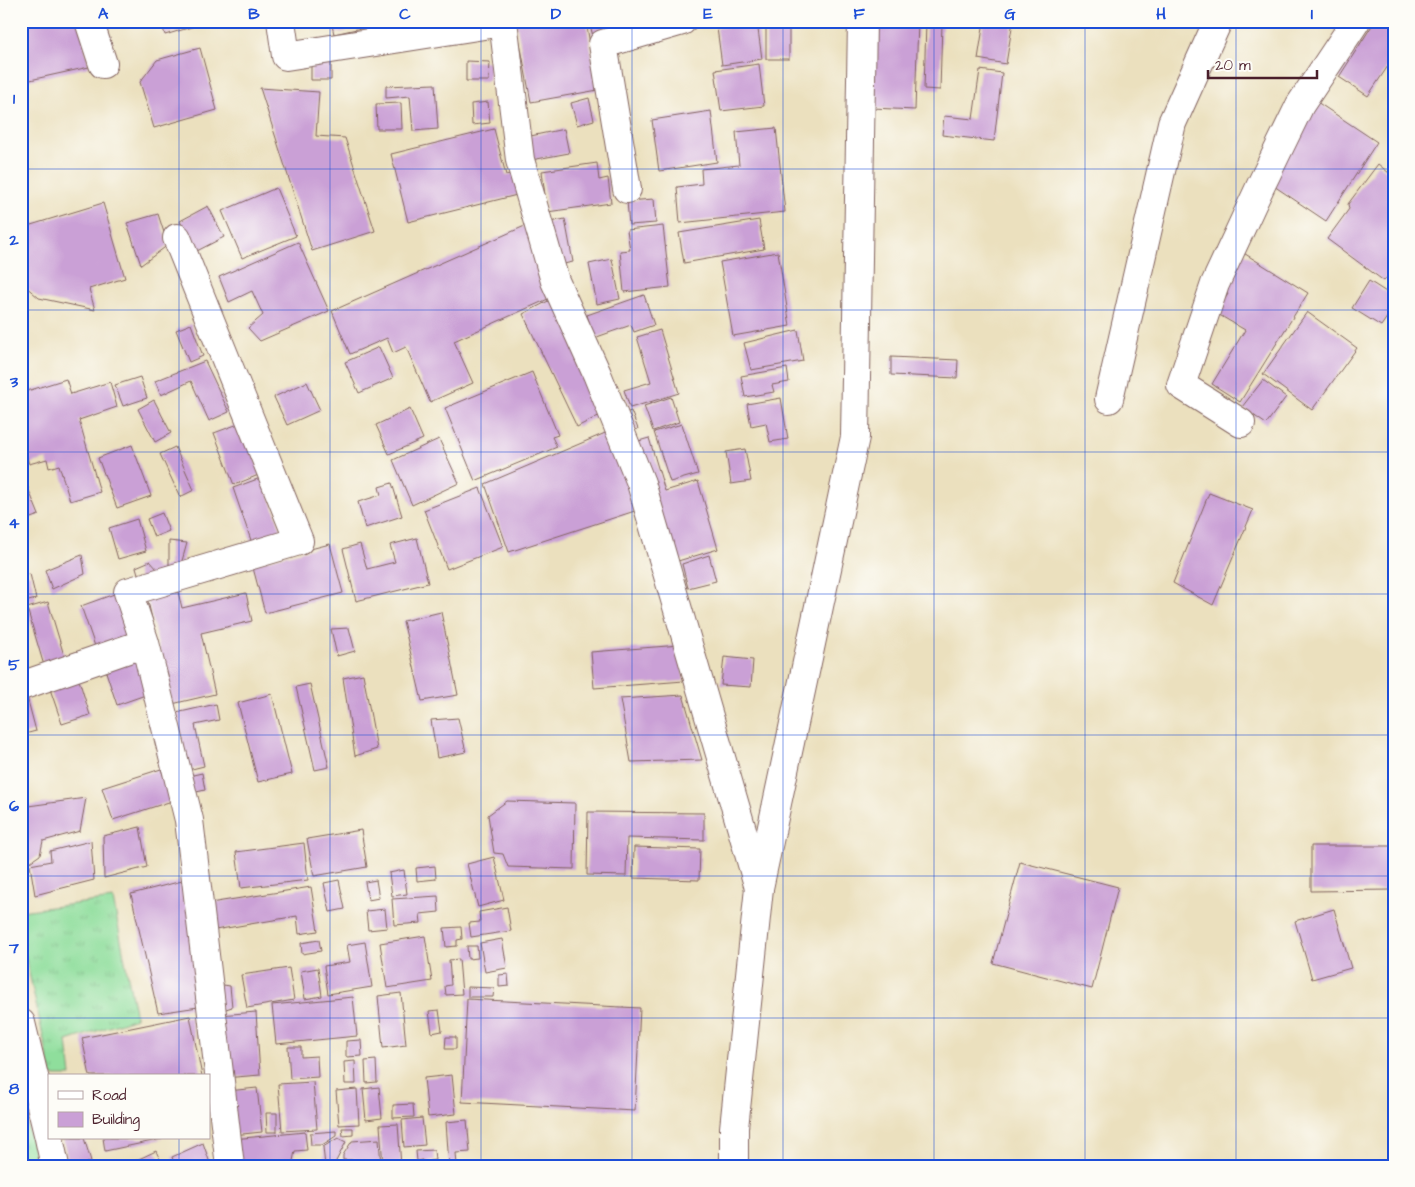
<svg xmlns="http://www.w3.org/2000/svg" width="1415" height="1187" viewBox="0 0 1415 1187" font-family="'Architects Daughter',sans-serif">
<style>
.grass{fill:url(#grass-tufts);stroke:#6c7e64}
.building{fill:#caa0d6}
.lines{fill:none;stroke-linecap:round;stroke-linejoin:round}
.minor-casing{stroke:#82635e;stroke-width:30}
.secondary-casing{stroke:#82635e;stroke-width:30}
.minor{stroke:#fff;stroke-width:28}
.secondary{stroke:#fff;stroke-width:28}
.grid{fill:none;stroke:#1d4ed8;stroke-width:1;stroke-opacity:0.55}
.neatline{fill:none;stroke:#1d4ed8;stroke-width:2}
.grid-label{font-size:16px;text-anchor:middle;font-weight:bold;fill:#1d4ed8}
</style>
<defs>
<pattern id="grass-tufts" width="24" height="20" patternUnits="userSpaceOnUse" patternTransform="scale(1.25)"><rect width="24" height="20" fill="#8fde9c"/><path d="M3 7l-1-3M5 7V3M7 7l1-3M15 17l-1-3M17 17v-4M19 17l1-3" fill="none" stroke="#7dbe87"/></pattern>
</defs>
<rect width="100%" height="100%" fill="#fdfcf7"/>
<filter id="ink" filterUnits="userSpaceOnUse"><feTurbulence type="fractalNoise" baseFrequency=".02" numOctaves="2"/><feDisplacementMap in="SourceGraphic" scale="10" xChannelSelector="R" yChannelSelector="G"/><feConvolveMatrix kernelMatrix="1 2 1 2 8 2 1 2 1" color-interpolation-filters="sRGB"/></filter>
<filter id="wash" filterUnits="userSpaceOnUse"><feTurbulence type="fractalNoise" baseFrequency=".0096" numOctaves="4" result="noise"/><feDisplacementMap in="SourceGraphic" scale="20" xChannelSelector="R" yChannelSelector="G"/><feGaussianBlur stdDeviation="1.12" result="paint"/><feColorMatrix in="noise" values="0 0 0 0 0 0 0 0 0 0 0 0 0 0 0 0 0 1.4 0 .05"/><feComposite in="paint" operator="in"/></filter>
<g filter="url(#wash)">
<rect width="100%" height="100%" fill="#ebe0be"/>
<path class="grass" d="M113,899L136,1018L67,1041L71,1076H52L21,937V911Z
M21,1097L37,1166H21Z"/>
<g id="blocks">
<path class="building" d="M21,21H80L89,67L21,82Z
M161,21H208V22L165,35Z
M331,21H384V23L334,34Z
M516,21H586L598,90L531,102Z
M589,21H660L594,40Z
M876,21H918L915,110L872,108Z
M984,21H1013L1006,64L978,59Z
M1375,21H1394V57L1368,96L1339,77Z
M757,22L762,59L722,65L717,28Z
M926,22L942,23L940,90L924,89Z
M789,27V59H766V28Z
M200,48L217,110L154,128L140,82L157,60Z
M311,60L331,61V80H311Z
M466,61L490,62L489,81H466Z
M759,64L764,106L721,111L715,70Z
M980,70L1002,73L994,141L942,135L944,116L973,119Z
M435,84L438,129L413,131L410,96L386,98V86Z
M260,88L319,92L316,136L345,138L375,231L312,251Z
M589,98L594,120L577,125L571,103Z
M488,102L490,123L472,125L471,104Z
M1317,102L1377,142L1326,221L1265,180Z
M401,103L402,129H377L376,104Z
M711,111L717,162L659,171L652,120Z
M776,128L785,212L680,223L677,187L702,184L701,169L739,165L736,132Z
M494,129L506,175L520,172L525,193L408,222L391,154Z
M564,129L569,153L526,161L521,138Z
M597,163L599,180L608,178L611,203L547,212L542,171Z
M1378,164L1394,177V268L1384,281L1327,239L1349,209L1348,204Z
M276,188L296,236L242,258L222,211Z
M654,199L656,223L629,225L627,201Z
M103,203L125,278L89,289L95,310L39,298L24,285L21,286V228Z
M208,206L224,237L195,252L180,221Z
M158,214L168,245L141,265L127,223Z
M565,219L573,262L554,266L545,223Z
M759,220L764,249L684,263L679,233Z
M527,225L557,295L454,341L473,383L430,402L406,347L393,353L387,338L350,354L332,311Z
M663,226L670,287L624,292L620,251L630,250L627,230Z
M298,242L329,311L260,341L248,328L263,315L252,291L229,302L219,277Z
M778,252L790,326L733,336L720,262Z
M1242,252L1308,293L1240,402L1212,384L1245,330L1216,313L1228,294L1219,289Z
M612,259L620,299L597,304L589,264Z
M1369,281L1394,297V307L1381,326L1352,308Z
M644,295L654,325L634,332L631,325L594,338L587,315Z
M556,297L610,410L577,427L523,314Z
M1307,312L1357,348L1312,410L1263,374Z
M191,324L203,356L189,362L176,330Z
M660,330L679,393L630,408L624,390L651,382L637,337Z
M798,330L803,361L751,370L744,343Z
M379,347L393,378L359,393L345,362Z
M891,357L958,360L957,378L891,375Z
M205,361L229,412L209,421L191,381L161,395L155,381Z
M787,368L789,382L772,385L774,392L745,397L741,376Z
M532,372L558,435L552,437L557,447L475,481L445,408Z
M140,377L147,398L123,406L115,385Z
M66,379L71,394L110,382L117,407L79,420L100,492L70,501L59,465L49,468L47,459L29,464L21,437V403L26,401L24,392Z
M1263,380L1286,397L1266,424L1242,407Z
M307,382L320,410L287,425L274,397Z
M671,397L679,422L653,431L644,406Z
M781,398L788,439L770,442L766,423L751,426L747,404Z
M154,400L171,433L155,442L138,409Z
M410,409L423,439L389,454L376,425Z
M631,411L638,429L624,434L617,416Z
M241,423L261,474L234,485L214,433Z
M682,424L698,474L670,482L654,432Z
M610,431L644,508L509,552L485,484Z
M649,438L665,491L698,481L718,549L668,564L632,443Z
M439,439L459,483L412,505L393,460Z
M132,445L151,496L117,508L98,458Z
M175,447L194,490L180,497L160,454Z
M745,449L751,481L731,484L726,452Z
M21,471L39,515L25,520L21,510Z
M263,477L284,539L254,549L233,488Z
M392,483L402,516L365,528L358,502L381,495L379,487Z
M480,488L503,547L447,569L424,510Z
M1209,493L1253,510L1213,605L1173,583Z
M162,513L169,531L154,537L147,519Z
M137,519L146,551L118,559L109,528Z
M417,538L428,583L356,601L343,549L360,544L367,569L395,562L390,545Z
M169,541L187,543L180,568L141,584L136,567L150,561L157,569L169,565Z
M330,544L343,593L265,613L252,564Z
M82,555L85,574L52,589L45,570Z
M709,555L716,581L688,588L682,564Z
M30,574L36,599L21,603V576Z
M176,584L182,608L246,593L252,621L201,633L215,694L172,704L146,593Z
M117,593L133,639L97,652L81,606Z
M48,602L66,662L45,669L27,608Z
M441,612L458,695L422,701L403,621Z
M349,628L355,651L337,656L331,629Z
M680,645L684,681L594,688L591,652Z
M141,656L154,692L117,705L105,669Z
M724,657L753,660L751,687L721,685Z
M363,674L377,749L355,756L343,678Z
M79,680L90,715L62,724L50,689Z
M310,684L329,767L315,770L296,687Z
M272,694L292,774L258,782L238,703Z
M683,695L702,760L631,762L620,699Z
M27,697L36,731L21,735V699Z
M216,704L219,720L195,725L204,766L188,770L176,713Z
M458,718L466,752L437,758L431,720Z
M161,769L172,801L113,820L102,788Z
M202,773L205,790L188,794L184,777Z
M86,798L80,831L43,841L40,855L21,868V807Z
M507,801L575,803L574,869L508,867L503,854L494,853L488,815Z
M588,812L704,813V840L627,838L626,876L587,875Z
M140,827L147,867L104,878L103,836Z
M361,830L367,867L314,876L307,839Z
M91,841L94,880L35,895L30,865L51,861L50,851Z
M304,843L308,880L241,888L236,852Z
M1311,846H1392V890L1311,891Z
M634,847L700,849L699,880L633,878Z
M494,857L504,900L478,907L467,864Z
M1020,862L1118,887L1092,989L993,963Z
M435,866L436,879L417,881L416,868Z
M404,870L407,894L392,896L389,873Z
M21,871L26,893L21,894Z
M190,879L205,1006L158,1013L131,894Z
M339,880L345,909L330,912L324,883Z
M376,880L379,898L368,900L365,882Z
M311,887L318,931L299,934L297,916L215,930L210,903Z
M438,896L439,912L420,914L421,923L394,925L392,899Z
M507,907L511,931L471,937L469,923L480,922L479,912Z
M385,909L387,928L368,930L366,911Z
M1334,909L1351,968L1312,979L1295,921Z
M461,927L462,939L457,940V946L446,947L444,928Z
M425,936L432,981L387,988L380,943Z
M502,939L507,968L485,972L480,943Z
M319,940L321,951L302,954L301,943Z
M365,942L372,987L328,994L324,966L350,962L347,945Z
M467,946H477L478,958L468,959Z
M459,959L462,994L446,995L445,986L451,985L449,960Z
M289,968L294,1000L247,1008L241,975Z
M318,968L322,996L305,999L301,971Z
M508,974L509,986L499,987V975Z
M217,984L230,986L232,1007L220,1011Z
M468,987L494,988L493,997H468Z
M401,993L406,1045L383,1048L378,996Z
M353,997L357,1036L276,1044L272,1005Z
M467,999L640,1008L635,1111L462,1102Z
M439,1010L442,1031L432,1033L429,1011Z
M256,1012L260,1075L224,1078L220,1015Z
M190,1016L202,1076H90L82,1038Z
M446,1037H456V1049H445Z
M361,1040L362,1056L346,1057V1041Z
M288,1047H301V1057L317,1056L318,1077L290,1079Z
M376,1060L377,1082L366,1083L365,1061Z
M355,1061L356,1084H345L344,1062Z
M452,1075L456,1114L428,1117L424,1078Z
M313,1082L317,1129L282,1131L278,1084Z
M379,1087L382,1118L366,1120L363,1089Z
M257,1088L262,1132L233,1135L228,1091Z
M357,1089L359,1124L339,1125L336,1091Z
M413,1104L414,1117L393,1118V1105Z
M266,1113H277V1132H267Z
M422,1118L425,1145L404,1147L402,1120Z
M467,1120L470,1152L456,1153L457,1165H449L446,1122Z
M398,1124L401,1166H383L380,1125Z
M342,1128H353V1135L343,1136Z
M336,1131V1136L322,1145H311L310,1133Z
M305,1132L307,1150L295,1151L292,1166H235L233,1139Z
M63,1138H84L91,1161L82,1166H69Z
M103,1138H162V1139L105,1151Z
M338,1138L346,1142L334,1165L325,1166L323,1147Z
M379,1139L381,1166H354V1160H343V1155L352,1141Z
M203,1143L211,1166H175L172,1157Z
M434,1150L435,1160L429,1161L430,1166H423L422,1160L417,1161L416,1151Z
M156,1151L163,1166H124Z"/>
</g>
</g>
<g filter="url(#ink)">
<use href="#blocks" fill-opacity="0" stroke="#82635e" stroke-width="1"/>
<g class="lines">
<g class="minor-casing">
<path id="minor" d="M89,21L103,64
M281,21L286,56L503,22
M503,21L520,160L555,281L597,374L641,483L759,888
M627,189L603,44L682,21
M177,238L299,541L128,592L145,643L189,820L230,1166
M1109,399L1172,123L1218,21
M1241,423L1181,385L1215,284L1261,185L1300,105L1356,21
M21,686L145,643
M21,1023L49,1138
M49,1138L55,1166"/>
</g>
<g class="secondary-casing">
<path id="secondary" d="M734,1166V1128L759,888L855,437L862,21"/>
</g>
<use href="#minor" class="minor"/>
<use href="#secondary" class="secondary"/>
</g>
</g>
<path class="grid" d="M179,21V1076M330,21V1166M481,21V1166M632,21V1166M783,21V1166M934,21V1166M1085,21V1166M1236,21V1166M21,169H1394M21,310H1394M21,452H1394M21,594H1394M21,735H1394M21,876H1394M21,1018H1394M179,1138V1166"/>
<rect width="1415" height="1187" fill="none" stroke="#fdfcf7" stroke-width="55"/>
<rect x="48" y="1074" width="162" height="65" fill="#fdfcf7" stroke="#b5a4a5"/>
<rect x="58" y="1091" width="25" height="8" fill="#ffffff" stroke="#b5a4a5"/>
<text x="92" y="1100" font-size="15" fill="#4a1f2b">Road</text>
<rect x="58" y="1112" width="25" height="15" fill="#caa0d6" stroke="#b5a4a5"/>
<text x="92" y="1124" font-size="15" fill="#4a1f2b">Building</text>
<path d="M1208 70v8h109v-8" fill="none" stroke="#4a1f2b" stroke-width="2.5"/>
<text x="1215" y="70" font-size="15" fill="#4a1f2b" stroke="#fdfcf7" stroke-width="4" paint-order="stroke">20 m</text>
<rect x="28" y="28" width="1360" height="1132" class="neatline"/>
<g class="grid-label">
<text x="103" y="19">A</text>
<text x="254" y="19">B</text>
<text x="405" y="19">C</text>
<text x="556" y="19">D</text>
<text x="708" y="19">E</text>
<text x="859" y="19">F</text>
<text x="1010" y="19">G</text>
<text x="1161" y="19">H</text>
<text x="1312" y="19">I</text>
<text x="14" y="104">1</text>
<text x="14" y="245">2</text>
<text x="14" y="387">3</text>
<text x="14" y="528">4</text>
<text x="14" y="670">5</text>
<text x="14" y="811">6</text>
<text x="14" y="953">7</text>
<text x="14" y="1094">8</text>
</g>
</svg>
